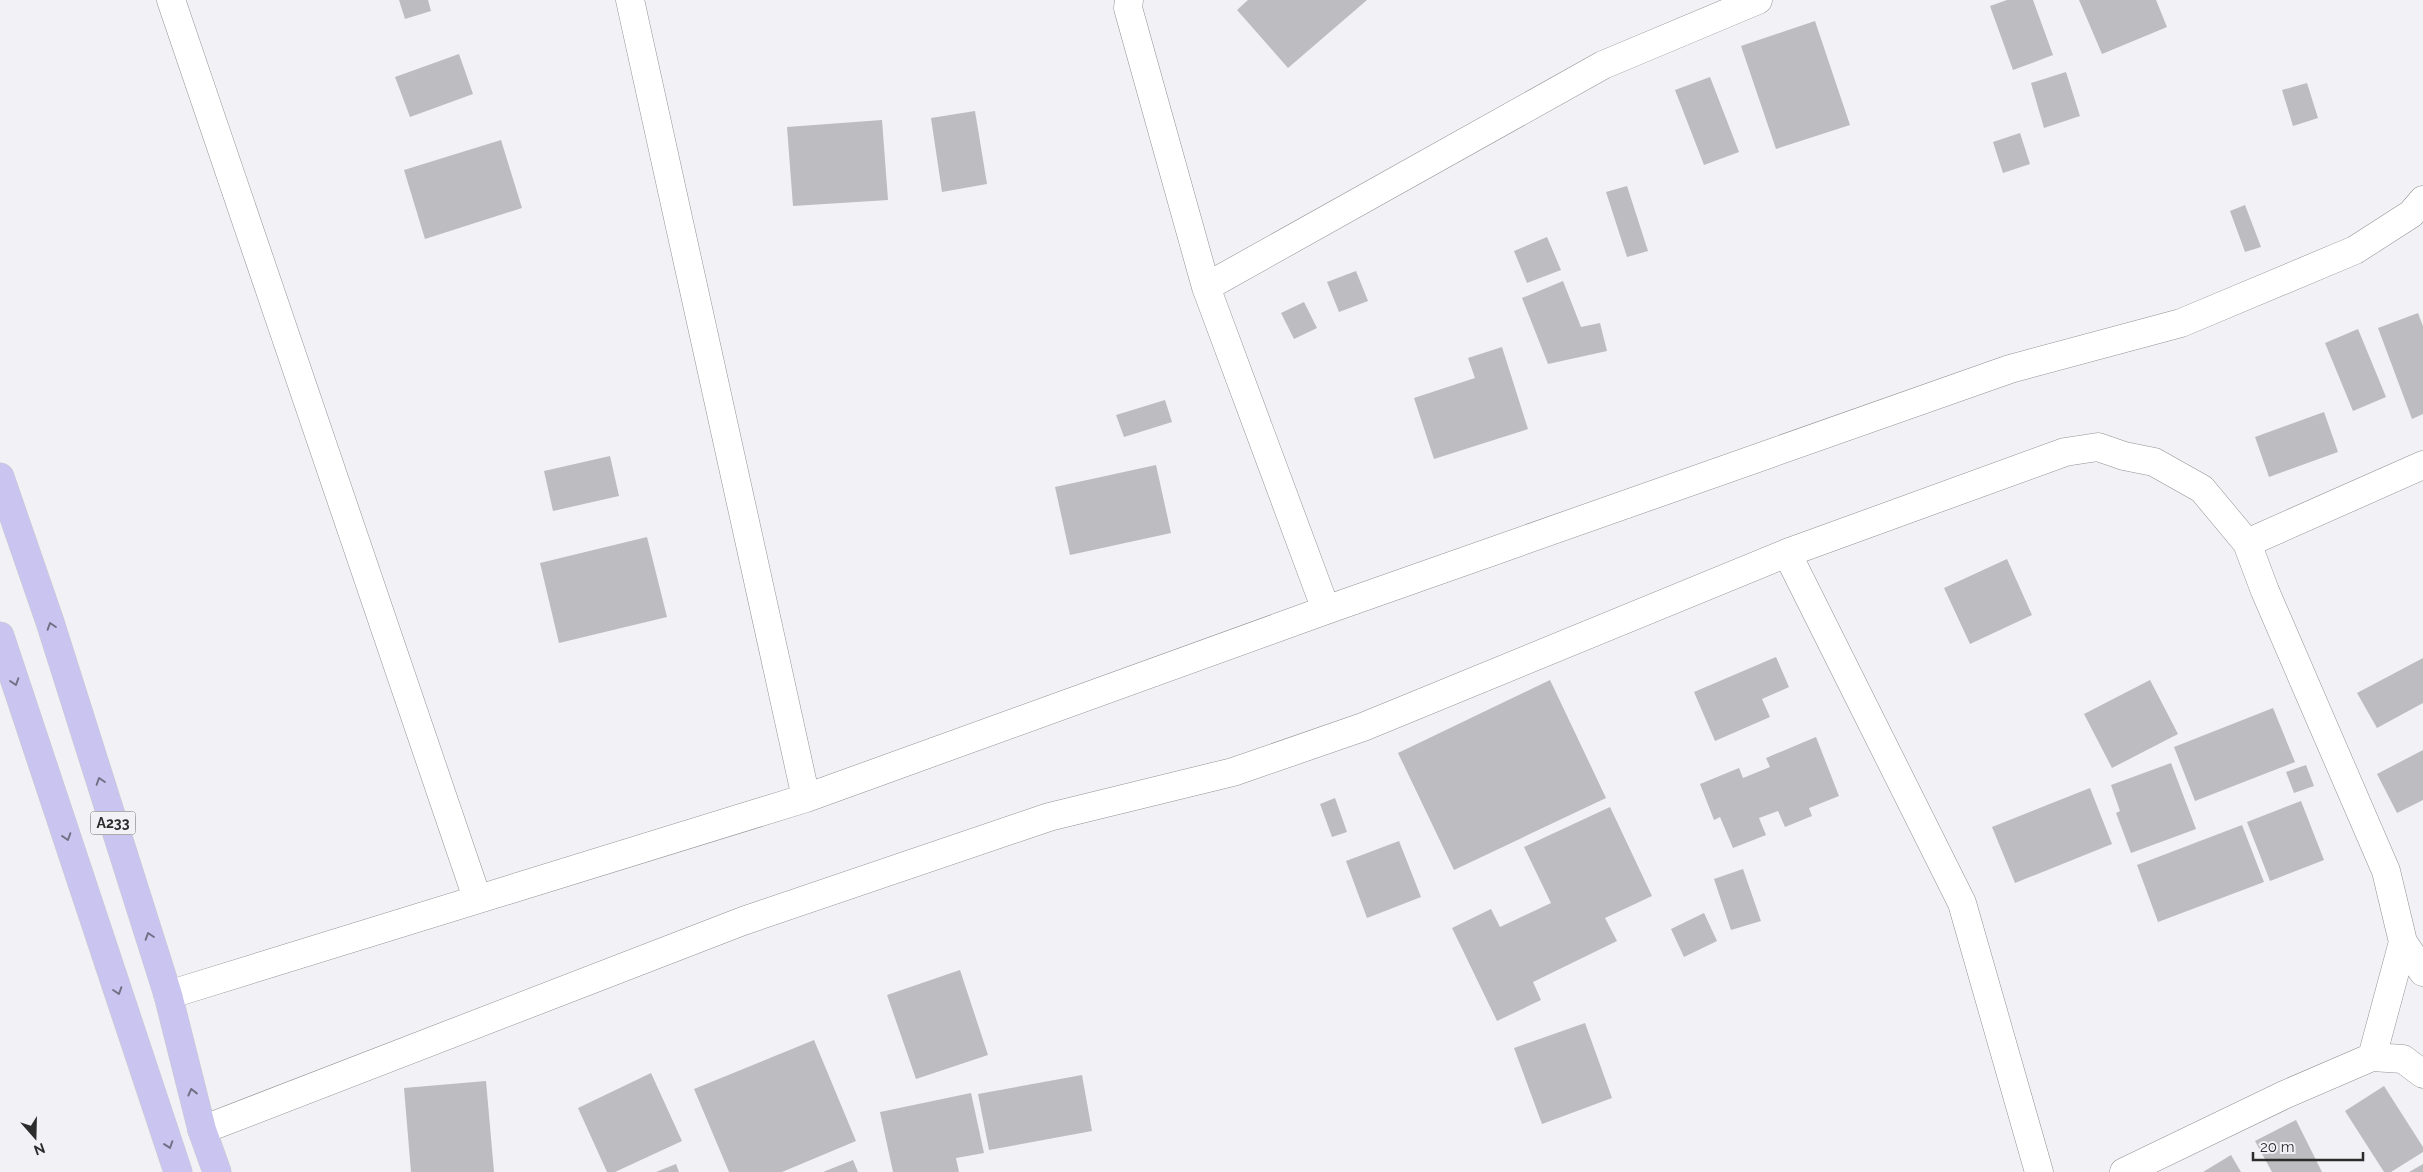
<svg xmlns="http://www.w3.org/2000/svg" width="2423" height="1172" viewBox="0 0 2423 1172" font-family="Raleway,sans-serif">
<style>
.building{fill:#bdbcc0}
.lines{fill:none;stroke-linecap:round;stroke-linejoin:round}
.minor-casing{stroke:#939296;stroke-width:29}
.highway-casing{stroke:#cccccd;stroke-width:29}
.minor{stroke:#fff;stroke-width:28}
.highway{stroke:#c9c4f0;stroke-width:28}
.oneway{stroke:#737085}
.labels{text-anchor:middle;dominant-baseline:central;stroke-width:4;stroke-linejoin:round;paint-order:stroke}
.shield{fill:#f2f1f5;stroke:#676769;stroke-width:1}
.shield-label{font-size:14px;font-weight:bold;fill:#2c2c2d}
</style>
<rect width="100%" height="100%" fill="#f2f1f5"/>
<path class="building" d="M399,0H428L431,11L405,19Z
M1248,0H1367L1288,68L1237,10Z
M2007,0H2033L2053,55L2013,70L1990,6Z
M2079,0H2156L2167,27L2102,54Z
M1815,21L1850,125L1776,149L1741,46Z
M459,54L473,94L410,117L395,77Z
M2066,72L2080,116L2044,128L2031,83Z
M1710,77L1739,152L1704,165L1675,90Z
M2307,83L2318,118L2293,126L2282,90Z
M975,111L987,184L942,192L931,118Z
M882,120L888,200L793,206L787,127Z
M2020,133L2030,164L2003,173L1993,142Z
M501,140L522,208L425,239L404,170Z
M1627,186L1648,251L1627,257L1606,192Z
M2245,205L2261,247L2245,252L2230,211Z
M1547,237L1561,270L1527,283L1514,251Z
M1356,271L1368,301L1339,312L1327,282Z
M1563,281L1581,327L1600,323L1607,351L1548,364L1522,298Z
M1304,302L1317,328L1294,339L1281,313Z
M2418,313L2423,326V414L2412,419L2378,328Z
M2358,329L2386,397L2353,411L2325,343Z
M1502,347L1528,429L1434,459L1414,398L1475,378L1468,358Z
M1165,400L1172,422L1124,437L1116,415Z
M2324,412L2338,452L2269,477L2255,437Z
M610,456L619,496L553,511L544,471Z
M1156,465L1171,533L1070,555L1055,487Z
M647,537L667,617L559,643L540,563Z
M2007,559L2032,615L1970,644L1944,588Z
M1776,657L1789,687L1762,699L1770,717L1715,741L1694,692Z
M2423,658V703L2377,728L2357,693Z
M1550,680L1606,798L1454,870L1398,753Z
M2150,680L2178,734L2112,768L2084,714Z
M2273,708L2295,762L2195,801L2174,747Z
M1816,737L1839,796L1809,808L1812,816L1785,827L1778,811L1759,818L1766,835L1733,848L1720,817L1714,820L1700,784L1739,768L1743,778L1770,767L1766,758Z
M2423,750V800L2397,813L2377,774Z
M2171,763L2196,829L2131,853L2116,813L2120,811L2111,785Z
M2306,765L2314,786L2294,793L2286,772Z
M2090,788L2112,844L2015,883L1992,827Z
M1335,798L1347,832L1332,837L1320,804Z
M2301,801L2324,860L2270,881L2247,822Z
M1610,807L1652,896L1605,918L1617,941L1533,982L1541,1000L1497,1021L1452,928L1491,909L1500,927L1551,903L1524,847Z
M2242,825L2264,882L2158,922L2137,865Z
M1399,841L1421,897L1367,918L1346,861Z
M1743,869L1761,921L1731,930L1714,879Z
M1704,913L1717,941L1684,957L1671,929Z
M960,970L988,1055L916,1079L887,995Z
M1585,1023L1612,1098L1542,1124L1514,1048Z
M814,1040L856,1141L782,1172H729L694,1089Z
M651,1073L682,1141L615,1172H607L578,1108Z
M1082,1075L1092,1131L989,1150L978,1094Z
M486,1081L494,1172H411L404,1088Z
M2384,1086L2423,1147V1152L2391,1172H2384L2345,1111Z
M971,1093L984,1153L956,1158L959,1172H893L880,1112Z
M2296,1120L2322,1172H2272L2255,1141Z
M2231,1155L2241,1172H2203Z
M853,1160L858,1172H823Z
M676,1164L679,1172H656Z
M2423,1164V1172H2409Z"/>
<g class="lines">
<g class="minor-casing">
<path id="minor" d="M171,0L477,898
M630,0L806,798
M1129,0L1128,8L1206,287L1326,610
M1206,287L1603,65L1758,0
M2247,543L2423,465
M1787,553L1962,903L2039,1172
M168,995L806,798L1326,610L2010,369L2181,323L2355,250L2411,214L2423,200
M2372,1057L2403,942
M202,1130L743,921L1049,817L1233,772L1363,727L1787,553L2065,452L2098,447L2124,456L2154,462L2202,489L2247,543L2265,591L2386,871L2403,942L2423,972
M2124,1172L2284,1095L2372,1057L2403,1059L2423,1074"/>
</g>
<g class="highway-casing">
<path id="highway" d="M0,477L50,622L168,995L202,1130L217,1172
M0,636L178,1172"/>
</g>
<use href="#minor" class="minor"/>
<use href="#highway" class="highway"/>
</g>
<defs><path id="oneway-chevron" d="M-2-3.5L2.5 0L-2 3.5" fill="none" stroke-width="1.6" stroke-linecap="round" stroke-linejoin="round" transform="scale(1.25)"/></defs>
<g class="oneway">
<use href="#oneway-chevron" transform="translate(51 626) rotate(-108)"/>
<use href="#oneway-chevron" transform="translate(15 682) rotate(72)"/>
<use href="#oneway-chevron" transform="translate(100 781) rotate(-108)"/>
<use href="#oneway-chevron" transform="translate(67 837) rotate(72)"/>
<use href="#oneway-chevron" transform="translate(149 936) rotate(-108)"/>
<use href="#oneway-chevron" transform="translate(118 991) rotate(72)"/>
<use href="#oneway-chevron" transform="translate(192 1092) rotate(-104)"/>
<use href="#oneway-chevron" transform="translate(169 1145) rotate(71)"/>
</g>
<g class="labels">
<rect class="shield" x="90.5" y="811.5" width="45" height="23" rx="4"/>
<g class="shield-label">
<text x="113" y="823">A233</text>
</g>
</g>
<g transform="translate(35 1137) rotate(160)" stroke="#f2f1f5" stroke-width="4" paint-order="stroke">
<path d="M0-4L9 19L0 12L-9 19Z" fill="#2c2c2d"/>
<text y="-8" font-size="14" font-weight="bold" text-anchor="middle" fill="#2c2c2d">N</text>
</g>
<path d="M2253 1152v8h110v-8" fill="none" stroke="#2c2c2d" stroke-width="2.5"/>
<text x="2260" y="1152" font-size="15" fill="#2c2c2d" stroke="#f2f1f5" stroke-width="4" paint-order="stroke">20 m</text>
</svg>
